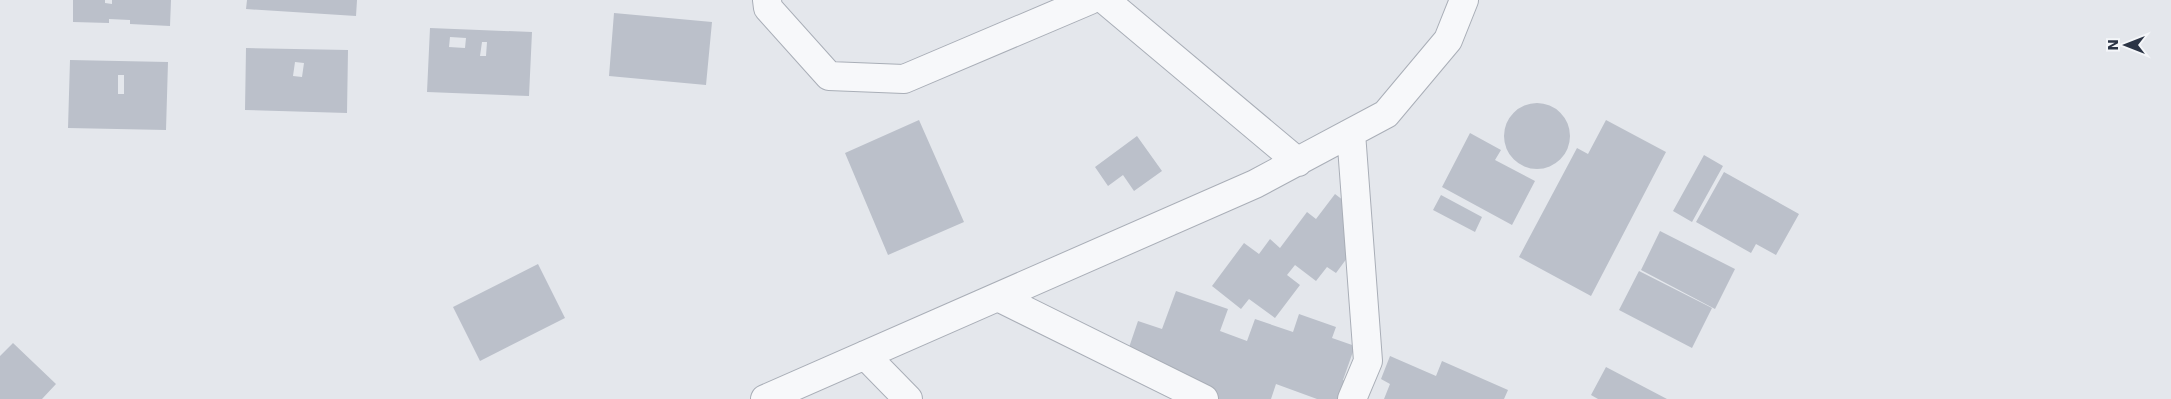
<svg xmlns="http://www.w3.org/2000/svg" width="2171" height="399" viewBox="0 0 2171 399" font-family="'DejaVu Sans',sans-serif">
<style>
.building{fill:#bbc0ca;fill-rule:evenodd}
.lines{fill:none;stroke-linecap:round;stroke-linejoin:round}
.minor-casing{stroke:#a9aeb7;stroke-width:30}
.minor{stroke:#f7f8fa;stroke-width:28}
</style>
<rect width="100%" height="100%" fill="#e4e7ec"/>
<path class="building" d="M73,0H105V3L112,4V0H171L170,26L130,24V20L109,19V23L73,22Z
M247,0H357L356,16L246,9Z
M614,13L712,22L706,85L609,76Z
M430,28L532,32L529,96L427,92ZM450,37L466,38L465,48L449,47ZM482,42H487L486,56H480Z
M246,48L348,50L347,113L245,110ZM295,62L304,63L302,77L293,76Z
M70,60L168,62L166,130L68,128ZM118,75H124V94H118Z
M1504 136a33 33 0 1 1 66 0a33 33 0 1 1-66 0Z
M919,120L964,222L888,255L845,153Z
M1606,120L1666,152L1591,296L1519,257L1577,148L1588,154Z
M1470,133L1501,150L1495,160L1535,181L1512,225L1442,187Z
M1137,136L1162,171L1134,191L1123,175L1108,186L1095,167Z
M1704,155L1723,166L1692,222L1673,211Z
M1724,172L1799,214L1776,255L1756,244L1751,253L1696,222Z
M1335,194L1373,223L1336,273L1327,267L1316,281L1295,265L1287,275L1300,285L1275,318L1249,299L1241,309L1212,286L1244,243L1259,254L1270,239L1280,248L1307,212L1316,219Z
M1441,195L1482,217L1475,232L1433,210Z
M1660,231L1735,269L1715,309L1641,270Z
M538,264L565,318L480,361L453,307Z
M1639,271L1712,308L1692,348L1619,310Z
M1176,291L1228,309L1220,331L1247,341L1255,319L1293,332L1299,314L1336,327L1332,338L1355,346L1343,380L1364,388L1359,399H1317L1276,384L1271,399H1197L1123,365L1138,321L1162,329Z
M13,343L56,384L42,399H0V356Z
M1390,356L1436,376L1442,361L1508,390L1504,399H1384L1390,384L1381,379Z
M1606,367L1667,399H1598L1591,395Z"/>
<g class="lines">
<g class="minor-casing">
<path id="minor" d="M767,0L768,8L829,76L904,79L1090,0
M1105,0L1298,162
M1351,133L1368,361L1352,399
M998,297L1204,399
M865,355L908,399
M765,399L1255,184L1386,114L1448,40L1464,0"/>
</g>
<use href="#minor" class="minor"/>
</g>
<g transform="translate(2126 45) rotate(270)" stroke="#f4f6f9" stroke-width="4" paint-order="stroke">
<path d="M0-4L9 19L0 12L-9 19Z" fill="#2b3445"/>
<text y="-8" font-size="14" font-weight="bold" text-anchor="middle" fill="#2b3445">N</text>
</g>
</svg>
